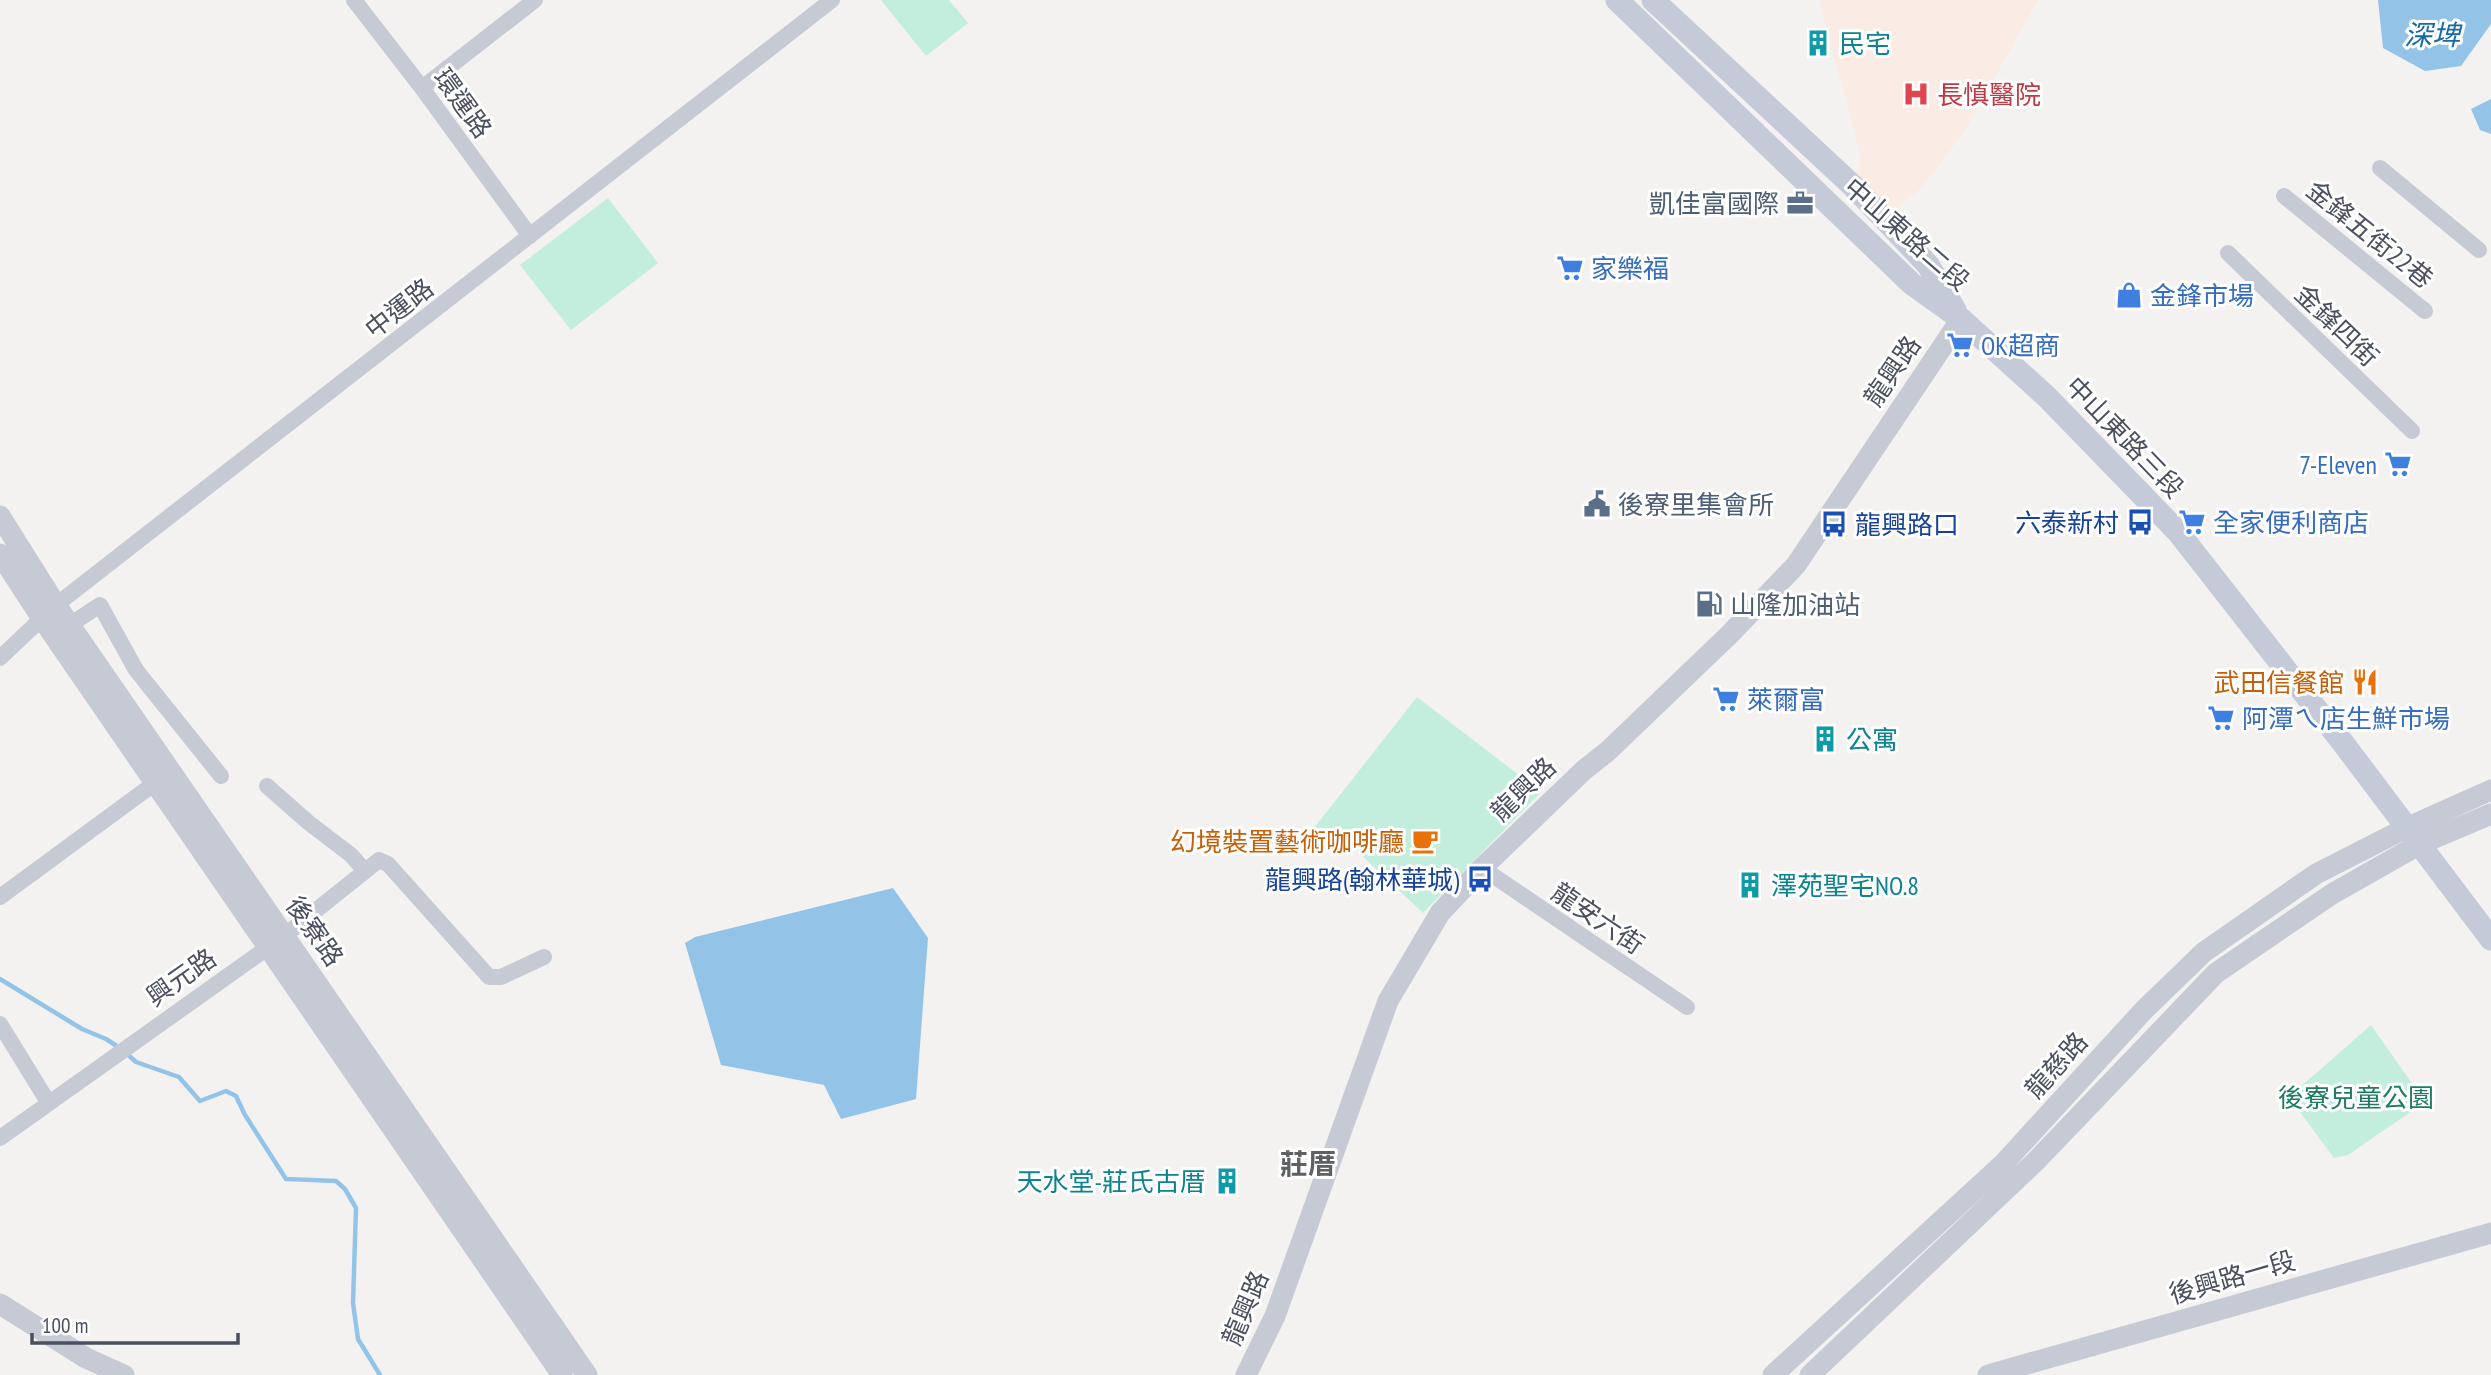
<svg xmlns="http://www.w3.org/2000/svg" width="2491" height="1375" viewBox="0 0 2491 1375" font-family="'PT Sans Narrow','Noto Sans TC',sans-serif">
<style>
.medical{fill:#faebe4}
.green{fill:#c3eddc}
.water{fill:#93c4e8}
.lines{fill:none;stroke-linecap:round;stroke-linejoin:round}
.stream{stroke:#93c4e8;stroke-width:4.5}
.minor{stroke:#c6cad5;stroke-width:16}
.tertiary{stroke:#c6cad5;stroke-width:21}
.secondary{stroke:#c5cad8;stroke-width:23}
.labels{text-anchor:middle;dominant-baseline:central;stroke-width:6;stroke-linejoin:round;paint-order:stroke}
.culture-label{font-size:26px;fill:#0d838f;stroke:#fff;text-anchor:start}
.health-label{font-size:26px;fill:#be3a42;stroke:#fff;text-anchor:start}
.street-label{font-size:26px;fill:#4a505e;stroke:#fff}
.service-label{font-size:26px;fill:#4e5e75;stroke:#fff;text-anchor:start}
.shop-label{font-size:26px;fill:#366cbe;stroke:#fff;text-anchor:start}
.transit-label{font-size:26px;fill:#164399;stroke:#fff;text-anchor:end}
.food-label{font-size:26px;fill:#c56008;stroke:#fff;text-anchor:end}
.park-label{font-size:26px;fill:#1d7c61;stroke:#fff}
.water-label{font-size:28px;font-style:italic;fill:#1569a6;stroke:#fff}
.neighbourhood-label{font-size:28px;font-weight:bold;fill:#5e6066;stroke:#fff}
</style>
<rect width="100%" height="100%" fill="#f3f2f1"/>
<path class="medical" d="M1819,0H2038L1964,132L1922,187L1894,211L1854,173L1860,166V154Z"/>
<path class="green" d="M881,0H949L968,23L926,56Z
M608,198L658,263L571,330L520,265Z
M1417,697L1541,792L1423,913L1357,851L1314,828Z
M2371,1025L2425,1102L2348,1155L2334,1158L2289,1097Z"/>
<path class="water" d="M2378,0H2491V24L2461,66L2425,71L2383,48Z
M2491,99V134L2480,130L2471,109Z
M893,888L928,938L916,1099L841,1119L824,1085L721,1065L685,943L695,937Z"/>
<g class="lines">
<path class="stream" d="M0,979L82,1029L106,1039L120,1048
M126,1053L136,1062L179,1077L200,1101L226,1091L236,1096L245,1115L286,1179L336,1181L345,1189L356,1208L353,1303L358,1339L380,1375"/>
<path class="minor" d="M354,0L422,88L530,236
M422,88L535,0
M2380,168L2479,250
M2284,196L2425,311
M2228,253L2412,431
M62,630L100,605L136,670L221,776
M0,658L56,605L832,0
M267,786L309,823L351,855L365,871
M1482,868L1687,1007
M0,897L155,783
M0,1024L48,1102
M0,1138L284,936L379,860L388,864L489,977H501L544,957"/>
<path class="tertiary" d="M0,516L56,605L587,1375
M0,554L41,617L562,1375
M0,1304L86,1358L124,1375
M1246,1375L1275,1316L1388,1001L1440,913L1482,868L1584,770L1608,751L1730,634L1796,565L1961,319
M1773,1375L2003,1164L2144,1010L2204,952L2316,874L2406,828L2491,790
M1810,1375L2036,1161L2216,973L2332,894L2420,844L2491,814
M1988,1375L2491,1233"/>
<path class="secondary" d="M1617,0L1912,284L1961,319L2047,397L2178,532L2343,743L2491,939
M1653,0L1853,186L1928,265L1955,310"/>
</g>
<defs>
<g id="building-bare" transform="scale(2.1)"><path d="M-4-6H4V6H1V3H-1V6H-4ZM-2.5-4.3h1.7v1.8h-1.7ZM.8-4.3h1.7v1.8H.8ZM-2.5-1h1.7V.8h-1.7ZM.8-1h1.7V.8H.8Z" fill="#0f9aa8" stroke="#fff" stroke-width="2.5" paint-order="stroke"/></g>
<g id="hospital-bare" transform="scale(2.1)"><path d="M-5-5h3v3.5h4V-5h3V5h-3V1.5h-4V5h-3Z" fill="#e0444e" stroke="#fff" stroke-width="2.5" paint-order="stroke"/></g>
<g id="office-bare" transform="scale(2.1)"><path d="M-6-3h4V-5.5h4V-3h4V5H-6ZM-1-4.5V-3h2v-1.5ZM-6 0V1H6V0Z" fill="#5c6f8a" stroke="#fff" stroke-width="2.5" paint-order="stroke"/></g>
<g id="supermarket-bare" transform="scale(2.1)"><path d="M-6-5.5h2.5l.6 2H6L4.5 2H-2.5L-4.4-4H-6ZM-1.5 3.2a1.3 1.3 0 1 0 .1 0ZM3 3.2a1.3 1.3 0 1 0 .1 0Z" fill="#3f7fe0" stroke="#fff" stroke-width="2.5" paint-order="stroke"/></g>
<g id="shop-bare" transform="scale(2.1)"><path d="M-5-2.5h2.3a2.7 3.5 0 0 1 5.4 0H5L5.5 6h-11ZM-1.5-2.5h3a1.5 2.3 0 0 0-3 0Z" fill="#3f7fe0" stroke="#fff" stroke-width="2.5" paint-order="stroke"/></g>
<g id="civic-bare" transform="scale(2.1)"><path d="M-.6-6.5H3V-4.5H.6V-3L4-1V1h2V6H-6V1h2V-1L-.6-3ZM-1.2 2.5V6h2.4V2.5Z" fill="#5c6f8a" stroke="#fff" stroke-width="2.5" paint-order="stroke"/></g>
<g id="bus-bare" transform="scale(2.1)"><path d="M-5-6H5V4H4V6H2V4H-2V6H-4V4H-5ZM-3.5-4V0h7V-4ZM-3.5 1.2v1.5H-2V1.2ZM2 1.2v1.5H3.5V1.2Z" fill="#1a4fb4" stroke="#fff" stroke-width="2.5" paint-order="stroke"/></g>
<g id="fuel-bare" transform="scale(2.1)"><path d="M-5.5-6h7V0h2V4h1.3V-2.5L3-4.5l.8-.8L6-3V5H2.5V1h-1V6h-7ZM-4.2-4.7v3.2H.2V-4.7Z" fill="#5c6f8a" stroke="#fff" stroke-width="2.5" paint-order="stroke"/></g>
<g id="restaurant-bare" transform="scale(2.1)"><path d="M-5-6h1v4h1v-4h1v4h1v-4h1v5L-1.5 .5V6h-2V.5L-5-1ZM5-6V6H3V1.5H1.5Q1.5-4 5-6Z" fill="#e8710a" stroke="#fff" stroke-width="2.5" paint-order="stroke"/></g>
<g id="cafe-bare" transform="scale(2.1)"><path d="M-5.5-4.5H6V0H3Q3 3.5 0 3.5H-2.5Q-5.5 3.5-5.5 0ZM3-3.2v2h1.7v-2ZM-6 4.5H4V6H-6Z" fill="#e8710a" stroke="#fff" stroke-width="2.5" paint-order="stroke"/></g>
</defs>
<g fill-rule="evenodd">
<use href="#building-bare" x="1818" y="43"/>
<use href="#hospital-bare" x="1916" y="94"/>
<use href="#office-bare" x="1800" y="203"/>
<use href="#supermarket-bare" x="1570" y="268"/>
<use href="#shop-bare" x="2129" y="295"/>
<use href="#supermarket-bare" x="1960" y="345"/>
<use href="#supermarket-bare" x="2398" y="464"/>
<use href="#civic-bare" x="1597" y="504"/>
<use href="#bus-bare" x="2140" y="522"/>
<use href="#supermarket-bare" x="2192" y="522"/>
<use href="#bus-bare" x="1834" y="524"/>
<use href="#fuel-bare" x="1709" y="604"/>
<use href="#restaurant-bare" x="2365" y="682"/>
<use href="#supermarket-bare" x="1726" y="699"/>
<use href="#supermarket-bare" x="2221" y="718"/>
<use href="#building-bare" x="1825" y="739"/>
<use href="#cafe-bare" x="1425" y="841"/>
<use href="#bus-bare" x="1480" y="879"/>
<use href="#building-bare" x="1750" y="885"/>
<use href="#building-bare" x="1227" y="1181"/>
</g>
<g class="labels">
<g class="culture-label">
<text x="1839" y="43">民宅</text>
<text x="1846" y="739">公寓</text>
<text x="1771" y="885">澤苑聖宅NO.8</text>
<text x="1206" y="1181" text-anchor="end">天水堂-莊氏古厝</text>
</g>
<g class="health-label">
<text x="1937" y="94">長慎醫院</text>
</g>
<g class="street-label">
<text transform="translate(463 103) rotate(54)">環運路</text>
<text transform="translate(1907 234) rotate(41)">中山東路二段</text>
<text transform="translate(2370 234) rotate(39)">金鋒五街22巷</text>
<text transform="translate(399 308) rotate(-38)">中運路</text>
<text transform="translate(2337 325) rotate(44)">金鋒四街</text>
<text transform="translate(1892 371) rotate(-56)">龍興路</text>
<text transform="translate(2125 437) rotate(46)">中山東路三段</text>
<text transform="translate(1523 789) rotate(-44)">龍興路</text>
<text transform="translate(1598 918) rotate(34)">龍安六街</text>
<text transform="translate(315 931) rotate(55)">後寮路</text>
<text transform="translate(181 977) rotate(-35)">興元路</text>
<text transform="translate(2056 1065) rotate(-48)">龍慈路</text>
<text transform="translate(2232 1277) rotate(-16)">後興路一段</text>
<text transform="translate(1245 1308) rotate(-67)">龍興路</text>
</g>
<g class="service-label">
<text x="1779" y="203" text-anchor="end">凱佳富國際</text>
<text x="1618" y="504">後寮里集會所</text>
<text x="1730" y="604">山隆加油站</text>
</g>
<g class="shop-label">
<text x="1591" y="268">家樂福</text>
<text x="2150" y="295">金鋒市場</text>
<text x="1981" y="345">OK超商</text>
<text x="2377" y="464" text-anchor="end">7-Eleven</text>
<text x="2213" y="522">全家便利商店</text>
<text x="1747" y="699">萊爾富</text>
<text x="2242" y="718">阿潭ㄟ店生鮮市場</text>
</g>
<g class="transit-label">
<text x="2119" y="522">六泰新村</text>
<text x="1855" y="524" text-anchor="start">龍興路口</text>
<text x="1459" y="879">龍興路(翰林華城)</text>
</g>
<g class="food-label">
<text x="2344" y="682">武田信餐館</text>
<text x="1404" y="841">幻境裝置藝術咖啡廳</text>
</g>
<g class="park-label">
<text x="2356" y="1097">後寮兒童公園</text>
</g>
<g class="water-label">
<text x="2432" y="34">深埤</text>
</g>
<g class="neighbourhood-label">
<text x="1308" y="1163">莊厝</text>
</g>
</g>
<path d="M32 1333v10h206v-10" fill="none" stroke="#4a505e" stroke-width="3.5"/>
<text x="42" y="1333" font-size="21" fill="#4a505e" stroke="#ffffff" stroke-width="5" paint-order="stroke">100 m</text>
</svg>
